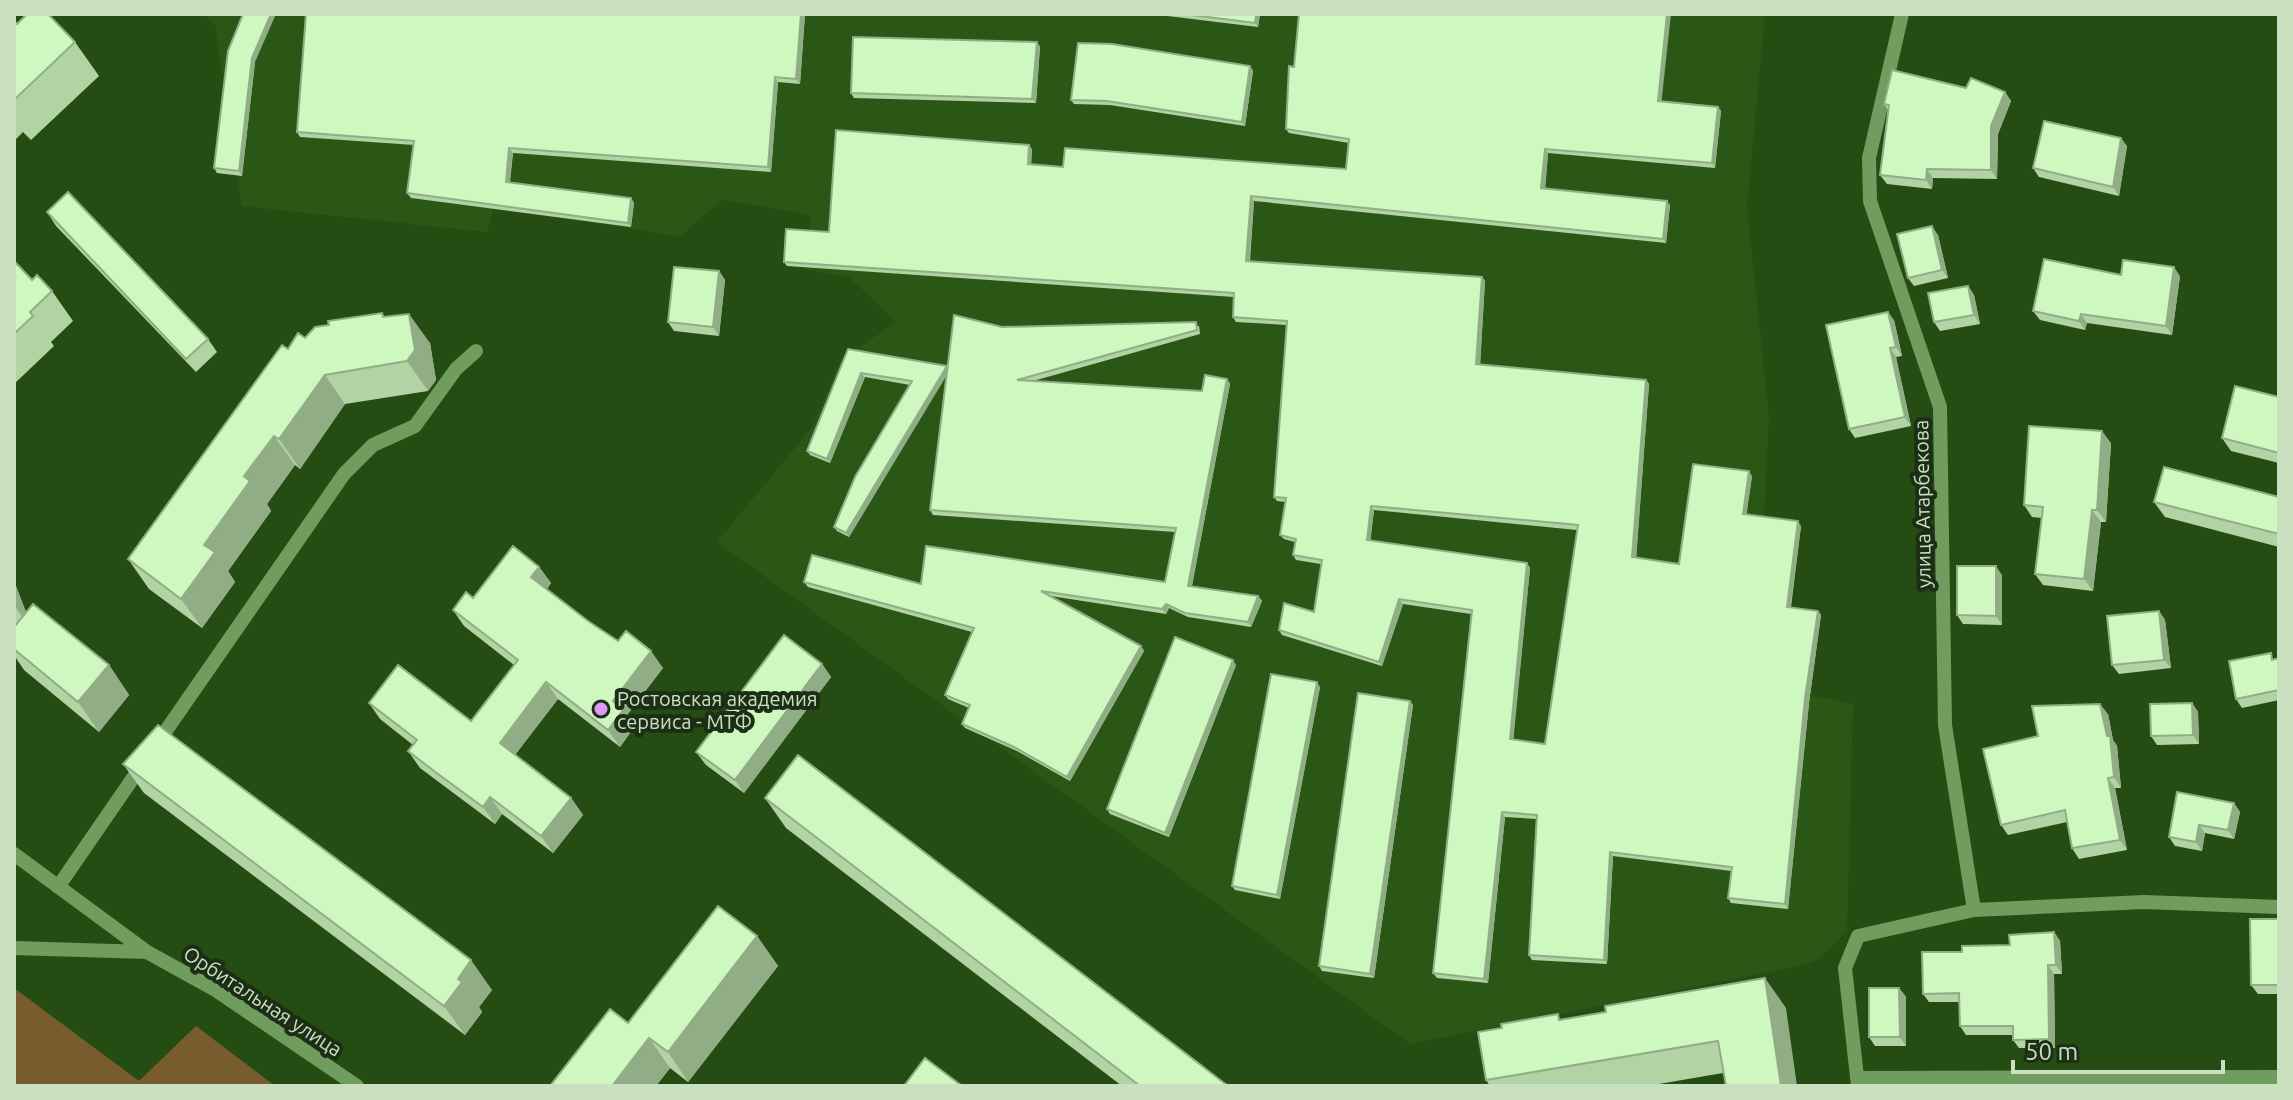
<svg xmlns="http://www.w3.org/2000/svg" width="2293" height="1100" viewBox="0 0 2293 1100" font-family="Ubuntu,sans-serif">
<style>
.built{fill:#2a5716}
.green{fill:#795c2d}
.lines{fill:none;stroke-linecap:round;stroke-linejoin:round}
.minor{stroke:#709c60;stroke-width:14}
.wall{fill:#b2d4a5;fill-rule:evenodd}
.shaded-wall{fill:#91ad86}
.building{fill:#cff7c0;stroke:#91ad86;stroke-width:2;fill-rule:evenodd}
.poi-dot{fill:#dd99f3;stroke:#1c2e15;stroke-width:3}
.labels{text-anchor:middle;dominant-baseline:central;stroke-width:8;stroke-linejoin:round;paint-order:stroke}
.street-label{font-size:20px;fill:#c9e0c1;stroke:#1c2e15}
.poi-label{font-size:20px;fill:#c9e0c1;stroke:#1c2e15;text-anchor:start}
</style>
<rect width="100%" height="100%" fill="#254d13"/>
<path class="built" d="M205,14H1765L1747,207L1769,418L1755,684L1853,704L1847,931L1816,961L1808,964L1410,1044L717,542L813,426L841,359L897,322L850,278L806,269L811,215L722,200L679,237L494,206L487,232L242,206L215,25Z"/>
<path class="green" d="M14,988L139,1081L196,1026L275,1086H14Z"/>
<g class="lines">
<path class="minor" d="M1902,14L1869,158L1870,201L1940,407L1945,725L1974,910
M156,745L344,474L373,445L415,426L456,369L476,351
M14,854L147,952L214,989L357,1086
M58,887L144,762
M14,948L147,952
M1858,1078L2279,1077
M1858,1086L1845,968L1858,936L1974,910L2144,902L2279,907"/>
</g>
<path class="wall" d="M805,14L800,84L778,82L771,172L513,153L510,182L631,198L634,203L631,227L411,198L407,193L414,145L300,137L297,132Z
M1151,14H1260L1258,27Z
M14,21L17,24L75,42L99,76L31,140L23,132L14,141Z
M1037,42L1040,47L1036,103L854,98L851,93Z
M255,62L242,176L217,173L214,168Z
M1250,66L1253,71L1245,126L1110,105L1074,104L1071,100Z
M1966,88L2005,92L2011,101L1998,134L1997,179L1933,178L1932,189L1887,184L1880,175L1888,110L1884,104Z
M1662,101L1718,107L1721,111L1715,168L1548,153L1545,188L1670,205L1666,243L1254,201L1250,261L1482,277L1485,281L1480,364L1646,380L1649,384L1636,558L1679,564L1752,476L1746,515L1801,526L1791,607L1818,611L1821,615L1809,703L1788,909L1731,903L1728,898L1731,871L1613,856L1607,964L1532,960L1529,955L1536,819L1505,817L1488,983L1437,978L1433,973L1471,614L1403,604L1382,666L1282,635L1279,630L1314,612L1321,564L1296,560L1293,555L1295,542L1284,539L1280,535L1286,502L1277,501L1274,497L1287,325L1236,322L1233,317L1234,297L787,266L784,262L829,232L1032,149L1031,164L1063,167L1346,169L1349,143L1289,133L1286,129ZM1374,510L1577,530L1545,744L1513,739L1530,568L1527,563L1370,541Z
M2127,146L2119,196L2039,177L2033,168Z
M47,212L208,339L217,352L196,372L56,226Z
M1938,235L1948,278L1914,286L1908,278Z
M14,263L32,280L52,291L73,321L51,342L54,346L14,384Z
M719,271L725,280L719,336L674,331L668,322Z
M2121,275L2180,276L2172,335L2087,323L2085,330L2040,320L2033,311Z
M1968,286L1974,295L1980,324L1940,331L1934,322Z
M382,313L385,317L430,343L436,380L428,391L345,404L300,469L295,465L267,504L271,511L228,571L235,582L202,628L149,589L128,559L288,349L329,325Z
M1894,320L1902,356L1896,357L1911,426L1855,438L1849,429Z
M1199,326L1200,334L1033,381L1202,391L1227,379L1230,384L1192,586L1258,596L1262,601L1251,627L1188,617L1169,608L1166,614L1051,596L1141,646L1144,651L1070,781L1017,751L965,728L962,724L969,708L948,699L945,695L972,632L808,587L804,582L921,584L1165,582L1175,532L933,515L930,510L946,375L849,537L837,531L834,527L910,385L865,377L830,463L810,455L807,451L848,349L947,366L948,367L1002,327Z
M2279,397V463L2231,451L2222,438Z
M2111,443L2106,522H2101L2093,591L2043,585L2035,574L2042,518L2032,517L2024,505Z
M2279,497V547L2165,517L2154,502Z
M539,567L551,583L547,589L588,621L618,641L663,668L627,715L635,726L620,747L558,699L515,755L571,798L583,815L553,853L502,814L495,824L420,768L408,751L413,745L380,719L369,703L471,721L514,665L464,626L453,610L473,598Z
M2002,575V625L1963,624L1957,615Z
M14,581L26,612L109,665L129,695L99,732L24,670L14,655Z
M2159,611L2165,620L2171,668L2119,674L2112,665Z
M2279,658V700L2242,708L2236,699L2275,659Z
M822,664L831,677L744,793L706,765L696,752Z
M1236,665L1169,837L1110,814L1107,809Z
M1320,687L1280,899L1235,890L1232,886Z
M1410,701L1413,705L1374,978L1322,971L1319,966Z
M2192,703L2198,712L2199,744L2157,745L2151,736Z
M2108,714L2113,740L2117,746L2121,788H2115L2127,850L2079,859L2072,848L2067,822L2008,835L2001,825Z
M123,764L492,990L479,1007L482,1012L465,1035L144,793Z
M765,798L1228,1086H1122L786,828Z
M2234,803L2240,812L2234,839L2205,833L2202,851L2175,846L2169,837Z
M2279,919V994H2258L2251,985Z
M2054,932L2060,941L2062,974H2054L2055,1048H2019L2013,1040V1035H1966L1960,1026L1959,1002H1929L1923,994L1962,952L2010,945Z
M757,936L778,966L688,1082L670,1068L656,1086H550L628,1023Z
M1899,988L1906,997V1046H1875L1869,1037Z
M1786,1008L1723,1073L1647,1086H1490L1486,1080L1562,1019Z"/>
<path class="shaded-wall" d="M271,14H276L255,62L242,176L239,171L252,58Z
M801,14H805L800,84L796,79Z
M1256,14H1260L1258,27L1255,23Z
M1667,14H1671L1661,106L1658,101Z
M1037,42L1040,47L1036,103L1032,99Z
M1250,66L1253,71L1245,126L1242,122Z
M775,77L778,82L771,172L768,167Z
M2005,92L2011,101L1998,134L1997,179L1991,170V126Z
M1718,107L1721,111L1715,168L1712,163Z
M2121,138L2127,146L2119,196L2113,187Z
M1029,145L1032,149L1031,168L1028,164Z
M509,148L513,153L509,186L506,182Z
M1545,149L1548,153L1545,193L1541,188Z
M1927,169L1933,178L1932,189L1926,180Z
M1251,196L1254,201L1249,265L1246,261Z
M631,198L634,203L631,227L628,223Z
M1667,201L1670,205L1666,243L1663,239Z
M1932,226L1938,235L1948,278L1942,270Z
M2174,267L2180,276L2172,335L2166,326Z
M719,271L725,280L719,336L713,327Z
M1482,277L1485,281L1480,368L1476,364Z
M1968,286L1974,295L1980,324L1974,315Z
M1888,312L1894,320L1902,356L1896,347Z
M409,314L430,343L436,380L428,391L407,361Z
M2081,314L2087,323L2085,330L2079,321Z
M1890,348L1896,357L1911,426L1905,417Z
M947,366L950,370L849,537L846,533Z
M861,373L865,377L830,463L827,459Z
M325,375L345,404L300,469L279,439Z
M1227,379L1230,384L1191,590L1188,586Z
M1646,380L1649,384L1636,562L1632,557Z
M2102,431L2111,443L2106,522L2097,510Z
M274,436L295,465L267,504L271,511L228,571L235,582L202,628L181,599L204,545L244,476Z
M1749,471L1752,476L1746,519L1743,514Z
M1371,506L1374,510L1370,545L1367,540Z
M2092,510L2101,522L2093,591L2084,579Z
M1798,521L1801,526L1790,611L1787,607Z
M1527,563L1530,568L1513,744L1510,739Z
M1996,566L2002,575V625L1996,616Z
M539,567L551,583L543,593L531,577Z
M14,581L34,634L14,605Z
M1258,596L1262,601L1251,627L1248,622Z
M1399,599L1403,604L1382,666L1379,662Z
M1166,604L1169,608L1166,614L1162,609Z
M1818,611L1821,615L1809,703L1788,909L1785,904L1805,698Z
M2159,611L2165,620L2171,668L2164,660Z
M1141,646L1144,651L1070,781L1067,777Z
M651,651L663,668L627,715L635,726L620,747L608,730L613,701Z
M1233,660L1236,665L1169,837L1165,833Z
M822,664L831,677L744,793L735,780Z
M109,665L129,695L99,732L78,702Z
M546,682L558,699L511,760L500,743Z
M1317,682L1320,687L1280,899L1277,895Z
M1410,701L1413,705L1374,978L1370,974Z
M2192,703L2198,712L2199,744L2193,735Z
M2100,704L2108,714L2113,740L2117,746L2121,788L2114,777Z
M2108,778L2115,788L2127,850L2120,840Z
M490,797L502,814L495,824L483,807Z
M571,798L583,815L553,853L541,836Z
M2234,803L2240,812L2234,839L2228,830Z
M1502,812L1505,817L1488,983L1484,979Z
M2199,825L2205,833L2202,851L2196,842Z
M1610,852L1613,856L1607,964L1604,960Z
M2054,932L2060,941L2062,974L2056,965Z
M757,936L778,966L688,1082L668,1052Z
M471,960L492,990L479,1007L482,1012L465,1035L444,1006L458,979Z
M2048,965L2054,974L2055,1048L2049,1039Z
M1765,978L1786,1008L1797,1086H1781Z
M1899,988L1906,997V1046L1900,1037Z
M649,1038L670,1068L656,1086H612Z"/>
<path class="building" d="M27,14H48L75,42L14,100V21L17,24Z
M243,14H271L252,58L239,171L214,168L228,51Z
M306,14H801L796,79L775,77L768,167L509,148L506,182L631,198L628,223L407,193L414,141L297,132Z
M1184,14H1256L1255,23Z
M1299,14H1667L1658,101L1718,107L1712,163L1545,149L1541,188L1667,201L1663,239L1251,196L1246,261L1482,277L1476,364L1646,380L1632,557L1679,564L1693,464L1749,471L1743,514L1798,521L1787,607L1818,611L1805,698L1785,904L1728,898L1732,867L1610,852L1604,960L1529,955L1537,815L1502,812L1484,979L1433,973L1472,610L1399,599L1379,662L1279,630L1284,603L1314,612L1322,560L1293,555L1296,539L1280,535L1286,498L1274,497L1287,321L1233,317L1234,293L784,262L786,229L829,232L836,130L1029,145L1028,164L1063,167L1065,148L1346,169L1349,139L1286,129L1289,66L1294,67ZM1371,506L1578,525L1545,744L1510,739L1527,563L1367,540Z
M853,37L1037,42L1032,99L851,93Z
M1078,43L1112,44L1250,66L1242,122L1107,101L1071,100Z
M1892,70L1966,88L1971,78L2005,92L1991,126V170L1927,169L1926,180L1880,175L1889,105L1884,104Z
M2044,121L2121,138L2113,187L2033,168Z
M68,192L208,339L186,359L47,212Z
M1932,226L1942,270L1908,278L1897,234Z
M2044,259L2121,275L2123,260L2174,267L2166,326L2081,314L2079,321L2033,311Z
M15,262L32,280L37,275L52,291L30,312L33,316L14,334Z
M674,267L719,271L713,327L668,322Z
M1968,286L1974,315L1934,322L1928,293Z
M1888,312L1896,347L1890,348L1905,417L1849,429L1826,325Z
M382,313L383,317L409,314L415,350L407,361L325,375L279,439L274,436L244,476L250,481L204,545L215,552L181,599L128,559L282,345L288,349L298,333L305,338L315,327L329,325L328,321Z
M954,315L1002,327L1196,322L1197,330L1017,380L1202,391L1205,375L1227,379L1188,586L1258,596L1248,622L1185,613L1166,604L1162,609L1041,591L1141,646L1067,777L1014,747L962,724L970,705L945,695L974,628L804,582L812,555L921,584L926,546L1165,582L1176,528L930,510Z
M848,349L947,366L846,533L834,527L855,477L912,381L861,373L827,459L807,451Z
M2235,386L2279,397V453L2222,438Z
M2029,426L2102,431L2097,510H2092L2084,579L2035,574L2043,507L2024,505Z
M2164,467L2279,497V534L2154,502Z
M513,546L539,567L531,577L588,621L618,641L626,631L651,651L613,701L623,710L608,730L546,682L500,743L571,798L541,836L490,797L483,807L434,771L408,751L417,740L369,703L398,665L471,721L518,660L453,610L466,592L473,598Z
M1957,566H1996V616L1957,615Z
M33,604L109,665L78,702L14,649V627Z
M2159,611L2164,660L2112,665L2107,616Z
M784,635L822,664L735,780L696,752Z
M1175,637L1233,660L1165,833L1107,809Z
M2271,653L2272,660L2279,658V690L2236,699L2229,661Z
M1271,674L1317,682L1277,895L1232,886Z
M1358,693L1410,701L1370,974L1319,966Z
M2192,703L2193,735L2151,736L2150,704Z
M2100,704L2107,736H2110L2114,777L2108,778L2120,840L2072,848L2065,810L2001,825L1983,749L2038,736L2032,706Z
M158,725L471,960L458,979L462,982L444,1006L123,764Z
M798,755L1228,1086H1140L765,798Z
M2177,792L2234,803L2228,830L2199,825L2196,842L2169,837Z
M718,906L757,936L668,1052L649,1038L612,1086H550L610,1009L628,1023Z
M2250,919H2279V985H2251Z
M2054,932L2056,965H2048L2049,1039L2013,1040V1026H1960L1959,993L1923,994L1922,952H1962V946L2010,945L2009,935Z
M1765,978L1781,1086H1726L1718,1041L1486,1080L1478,1032L1502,1028L1501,1024L1558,1014L1559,1020L1606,1012L1605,1006Z
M1869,988H1899L1900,1037H1869Z
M925,1058L962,1086H904Z"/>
<circle class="poi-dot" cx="601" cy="709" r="8"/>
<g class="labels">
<g class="street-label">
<text transform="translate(1922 504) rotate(-91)">улица Атарбекова</text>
<text transform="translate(263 1001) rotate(33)">Орбитальная улица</text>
</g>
<g class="poi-label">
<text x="617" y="698">Ростовская академия<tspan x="617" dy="23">сервиса - МТФ</tspan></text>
</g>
</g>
<rect width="2293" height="1100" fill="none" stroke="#c9e0c1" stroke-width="32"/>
<path d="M2013 1060v12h210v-12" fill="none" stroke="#c9e0c1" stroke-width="4"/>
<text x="2025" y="1060" font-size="24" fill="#c9e0c1" stroke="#1c2e15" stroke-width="6" paint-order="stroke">50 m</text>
</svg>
